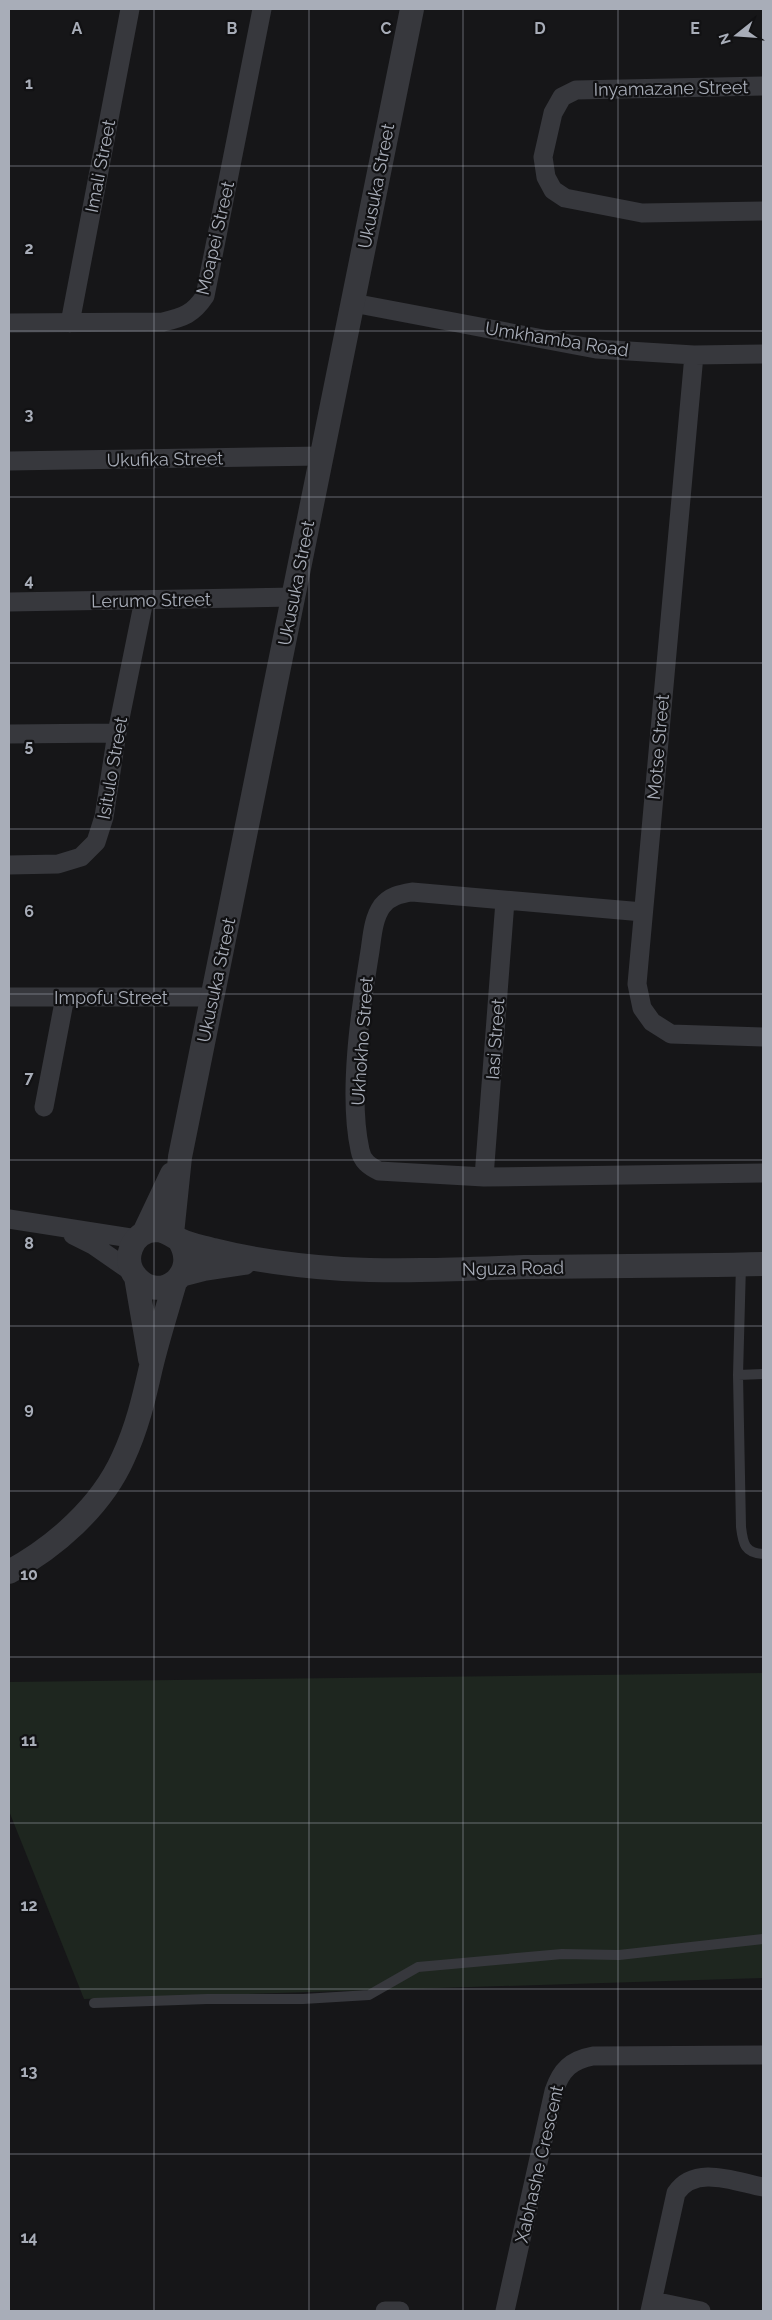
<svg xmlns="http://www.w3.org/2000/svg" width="772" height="2320" viewBox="0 0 772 2320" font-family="Raleway,sans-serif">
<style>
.green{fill:#1e261f}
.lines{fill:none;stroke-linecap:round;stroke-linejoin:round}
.service{stroke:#37383d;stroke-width:10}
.minor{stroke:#37383d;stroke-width:19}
.tertiary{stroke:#37383d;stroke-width:24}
.grid{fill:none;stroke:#a8adb8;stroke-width:1;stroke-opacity:0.55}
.labels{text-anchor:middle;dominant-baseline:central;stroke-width:4.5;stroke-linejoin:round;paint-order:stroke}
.street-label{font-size:18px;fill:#a8adb8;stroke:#111113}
.grid-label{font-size:16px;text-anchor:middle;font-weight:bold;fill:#a8adb8;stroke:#111113;stroke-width:4.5;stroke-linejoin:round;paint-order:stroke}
</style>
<rect width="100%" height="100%" fill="#161618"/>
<path class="green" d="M763,1673V1978L84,1999L9,1811V1682Z"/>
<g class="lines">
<path class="service" d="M741,1265L738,1375L741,1527C743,1544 745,1553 763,1554
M738,1375L763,1374
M94,2003L207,1999H303L369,1995L418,1967L562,1954L619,1955L763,1939"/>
<path class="minor" d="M763,86L576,90L562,97L553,113L543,157L546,177L553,190L565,198L642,213L763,211
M353,303L596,349L694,355L763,354
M9,323L163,322C184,317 193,314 205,296L262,9
M70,323L130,9
M694,355L637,984L642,1008L652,1022L671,1034L763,1037
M9,461L322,456
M9,602L294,597
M9,734L117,733
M9,865L58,864L81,857L96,842L104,817L117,733L144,600
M643,912L412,892C400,894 390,896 382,906C372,920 372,941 369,957C360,1013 348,1095 360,1150C362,1161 369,1166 379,1171L484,1177L763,1173
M9,997H212
M44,1107L65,997
M484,1177L505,901
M9,1219L137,1239
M73,1235L93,1245L132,1272
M653,2301L701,2311
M385,2311H400
M505,2311L554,2091C561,2070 571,2060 593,2056L763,2055
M650,2311L676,2193C695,2164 736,2182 763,2187"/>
<path class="tertiary" d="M144,1233L172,1174
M172,1234L180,1157L412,9
M179,1240C201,1274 160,1304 137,1278C121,1261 131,1231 156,1230C167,1230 171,1236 180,1240C190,1245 203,1247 213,1250C256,1261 299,1266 343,1269C403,1272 464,1269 524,1267C604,1266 684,1266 763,1264
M181,1275L204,1269L244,1263
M136,1277L150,1359
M9,1572C55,1547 101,1507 123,1458C137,1428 144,1398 151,1367C158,1338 167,1310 175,1282"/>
</g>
<path class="grid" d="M154,9V2311M309,9V2311M463,9V2311M618,9V2311M9,166H763M9,331H763M9,497H763M9,663H763M9,829H763M9,994H763M9,1160H763M9,1326H763M9,1491H763M9,1657H763M9,1823H763M9,1989H763M9,2154H763"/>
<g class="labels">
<g class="street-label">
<text transform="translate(671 88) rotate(-1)">Inyamazane Street</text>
<text transform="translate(100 166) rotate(-79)">Imali Street</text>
<text transform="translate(376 186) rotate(-79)">Ukusuka Street</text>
<text transform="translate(215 238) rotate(-77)">Moapei Street</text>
<text transform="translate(557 339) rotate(9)">Umkhamba Road</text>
<text transform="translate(165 459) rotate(-1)">Ukufika Street</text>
<text transform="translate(296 583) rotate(-79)">Ukusuka Street</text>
<text transform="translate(151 600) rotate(-1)">Lerumo Street</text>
<text transform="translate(658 747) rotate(-85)">Motse Street</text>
<text transform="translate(112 768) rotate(-80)">Isitulo Street</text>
<text transform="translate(216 980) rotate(-78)">Ukusuka Street</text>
<text x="111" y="997">Impofu Street</text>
<text transform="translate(495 1039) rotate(-86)">Iasi Street</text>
<text transform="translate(362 1041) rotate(-86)">Ukhokho Street</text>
<text transform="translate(513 1268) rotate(-1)">Nguza Road</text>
<text transform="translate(539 2164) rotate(-77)">Xabhashe Crescent</text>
</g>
</g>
<g class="grid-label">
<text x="77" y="34">A</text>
<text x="232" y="34">B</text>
<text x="386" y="34">C</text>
<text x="540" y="34">D</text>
<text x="695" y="34">E</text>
<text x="29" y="89">1</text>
<text x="29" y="254">2</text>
<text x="29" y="420">3</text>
<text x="29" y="586">4</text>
<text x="29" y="751">5</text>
<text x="29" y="917">6</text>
<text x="29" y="1083">7</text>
<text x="29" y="1249">8</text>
<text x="29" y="1414">9</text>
<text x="29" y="1580">10</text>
<text x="29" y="1746">11</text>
<text x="29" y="1911">12</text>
<text x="29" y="2077">13</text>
<text x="29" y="2243">14</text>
</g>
<rect width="772" height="2320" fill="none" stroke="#a8adb8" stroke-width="20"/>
<g transform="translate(737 35) rotate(253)" stroke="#111113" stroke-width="4" paint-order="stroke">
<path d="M0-4L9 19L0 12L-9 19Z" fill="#a8adb8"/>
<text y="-8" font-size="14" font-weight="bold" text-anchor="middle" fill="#a8adb8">N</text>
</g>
</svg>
